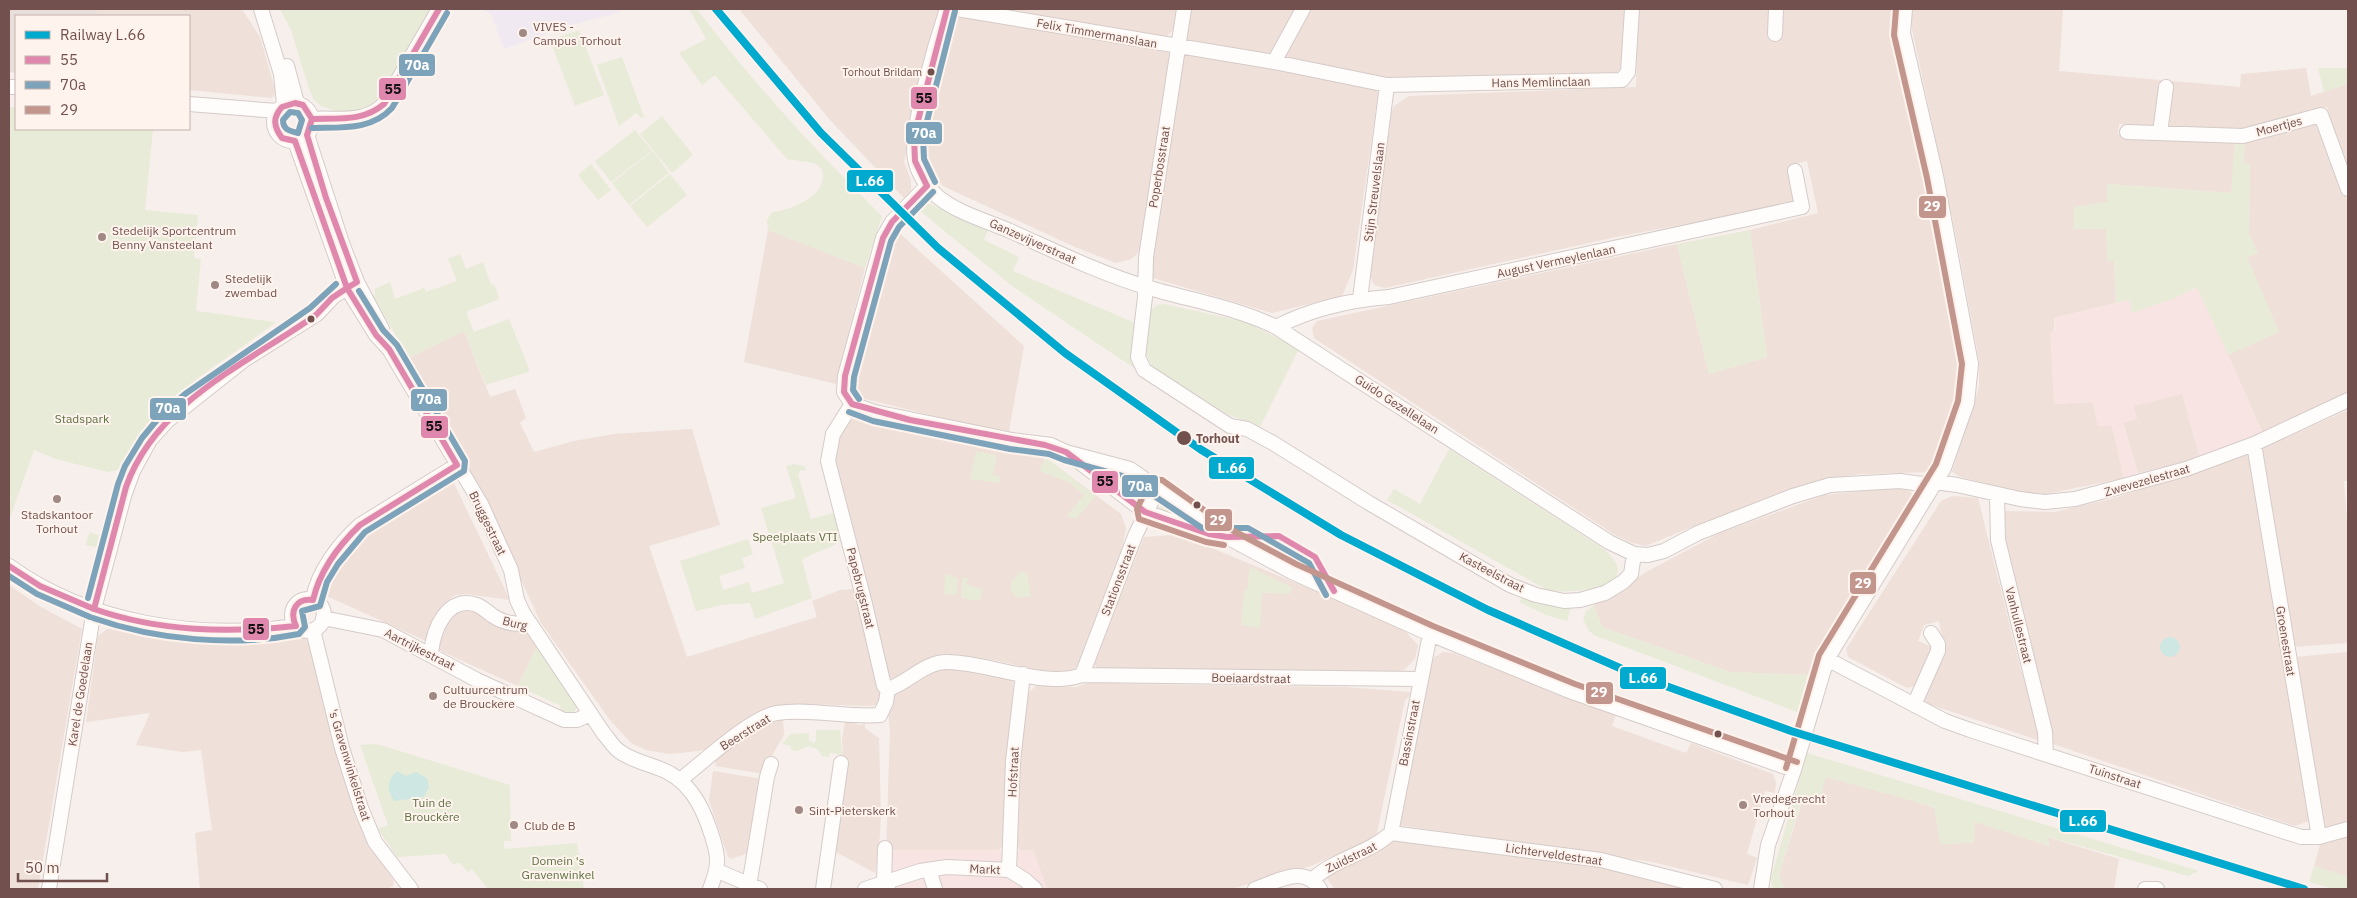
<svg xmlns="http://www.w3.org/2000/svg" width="2357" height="898" viewBox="0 0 2357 898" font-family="'IBM Plex Sans',sans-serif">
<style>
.residential{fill:#efe0d9}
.commercial{fill:#f8e5e3}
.industrial{fill:#e8deda}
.education{fill:#f0e9f2}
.green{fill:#e8ebd7}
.water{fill:#cee7e2}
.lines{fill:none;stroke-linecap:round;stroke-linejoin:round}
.minor-casing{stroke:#d5cbc8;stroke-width:16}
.minor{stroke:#fefdfc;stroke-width:14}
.bus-1-casing{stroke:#fef3ed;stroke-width:10}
.bus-2-casing{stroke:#fef3ed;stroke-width:10}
.bus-3-casing{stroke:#fef3ed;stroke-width:10}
.bus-1{stroke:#e087ad;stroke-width:6}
.bus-2{stroke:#7da3ba;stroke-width:6}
.bus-3{stroke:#c3968d;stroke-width:6}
.rail-1-casing{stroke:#fef3ed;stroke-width:11}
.rail-1{stroke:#00a9ce;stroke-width:8}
.poi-dot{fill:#a08884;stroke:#fef3ed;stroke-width:2}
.bus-dot{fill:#72504d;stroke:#fef3ed;stroke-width:2}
.labels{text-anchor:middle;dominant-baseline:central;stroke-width:4;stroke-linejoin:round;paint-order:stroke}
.bus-label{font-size:11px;fill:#72504d;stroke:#fef3ed;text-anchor:end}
.poi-label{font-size:12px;fill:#72504d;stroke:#fef3ed;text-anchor:start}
.street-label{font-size:12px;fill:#72504d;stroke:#fef3ed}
.park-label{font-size:12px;fill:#5e7243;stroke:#fef3ed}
.stop-label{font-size:12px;font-weight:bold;fill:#72504d;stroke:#fef3ed;text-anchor:start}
.line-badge{stroke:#fef3ed;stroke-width:2}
.badge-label{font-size:14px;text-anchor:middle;font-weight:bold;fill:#fff}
.pale-badge-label{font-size:14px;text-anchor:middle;font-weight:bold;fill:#111}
</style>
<rect width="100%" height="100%" fill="#f6efeb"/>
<path class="residential" d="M98,9H242L260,37L276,93L272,98L189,90V16H97Z
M739,9H939L904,162L911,180V191L905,199L830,120Z
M996,9H1178L1175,29L1164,38Z
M1189,9H1298L1271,56L1184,43Z
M1305,9H1625L1623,60L1621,69L1613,75L1386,78L1279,58Z
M1638,9H1896L1904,76L1963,337L1965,375L1961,396L1956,419L1934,472L1860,474L1828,479L1706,521L1646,546L1629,542L1612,533L1314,338L1312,328L1317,321L1677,244L1709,374L1767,357L1750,230L1818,213L1807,161L1790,165L1795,204L1616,237L1385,288L1374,285L1370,275L1388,120L1394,106L1409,96L1636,87Z
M1911,9H2063L2059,71L2240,87L2241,74L2306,68L2311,96L2348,84V175L2327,107L2251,130H2179L2169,126L2166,120L2156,122L2150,127L2119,124L2118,134L2235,142L2232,193L2108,184L2107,260H2114L2116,303L2054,318V404L2092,402L2112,426L2124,478L2046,494L2014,491L1958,476L1952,472L1979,387V360L1955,231L1912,29Z
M952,15L1170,53L1142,242L1137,254L1131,259L1116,263L1075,247L943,186L932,174L925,157L924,134Z
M1183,50L1379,87L1353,270L1342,296L1272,313L1149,277Z
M2315,123L2321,128L2348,202V395L2264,436L2228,355L2278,332L2247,257L2258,253L2249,234L2250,164L2243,163L2245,142Z
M768,230L865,268L836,384L744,362Z
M896,230L1024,346L1009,431L975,426L865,399L857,392L852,383L856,361L889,243Z
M464,331L490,397L515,389L526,418L520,423L534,452L574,441L614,434L692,429L720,525L649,546L687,657L817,617L812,601L840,590L855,589L863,612L881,700L880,704L872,706L804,704L773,708L713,747L699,751L669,754L646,750L631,743L610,720L541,623L464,457L409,358Z
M2182,393L2200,458L2138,473L2123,422L2137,419L2133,406Z
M2348,410V481H2344L2348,534V643L2292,647L2259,450Z
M856,418L948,432L1038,452L1121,514L1126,528L1122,550L1077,666L1071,672L1038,670L994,660L958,657L897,680L888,677L885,674L888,671L878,632L835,466L838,443L844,429L849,422Z
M2251,454L2308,810L2309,821L2295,826L2053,744L2002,544L2005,511L2054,512L2111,499Z
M449,473L510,600L466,594L455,595L442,605L434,619L426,641L320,593L331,568L353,536Z
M1901,487L1912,493L1913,506L1854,594L1822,646L1808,675L1730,672L1602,627L1594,605L1648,571L1718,534L1824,495Z
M1952,496L1978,498L2021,671L2029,681L2044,742L1925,703L1924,695L1945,653L1939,621L1924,625L1918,641L1932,647V650L1915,686L1907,688L1848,657L1846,649L1941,501Z
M1172,535L1202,544L1400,626L1418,645L1415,659L1404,670L1385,675L1098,670L1094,664L1096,658L1144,537Z
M9,585L41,607L82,629L38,889H9Z
M468,609L527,631L537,646L518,686L436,649L451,610Z
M107,629L230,636H303L310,643L369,842L394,881L393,886L387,889H200L195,833L212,830L201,750L183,752L136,745L150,713L86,722L98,636Z
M1443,652L1453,653L1616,715L1612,726L1686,753L1691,743L1773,774L1776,783L1775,793L1765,791L1747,854L1757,858L1748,885L1652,862L1398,825L1429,666L1435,657Z
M2348,652V822L2323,830L2295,657Z
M943,666L1014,676L1002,847L999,850H886L890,733L888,709L892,698L898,690Z
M1094,681L1124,684L1345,687L1410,692L1409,697L1405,700L1376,837L1311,866L1231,889H1047L1033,850L1020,851L1017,845L1019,730L1027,694L1037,685L1076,687Z
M846,718L856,721L855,723L858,725L865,724V728L879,738L881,816L879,848L875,873L836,852L834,848L845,788L842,739Z
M783,720L784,735L771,757L764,774L715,766L717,755L767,722Z
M713,771L763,779L750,852L731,859L728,857L709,800Z
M1826,777L1908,799L2049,846L2047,837L2119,859L2114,889H1784L1779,875L1803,798Z
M2348,837V877L2314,866L2320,845Z
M1399,839L1614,867L1709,889H1335L1324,875Z"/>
<path class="commercial" d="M2198,287L2264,436L2200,458L2182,394L2134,406L2137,419L2123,423L2138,473L2124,478L2112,426H2098L2092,402L2054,404L2050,333L2055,330L2054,318L2130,300L2132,313L2175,298Z
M886,850H1033L1047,889H874Z"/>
<path class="industrial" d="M9,9H98L97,16H16V73L9,72Z"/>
<path class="education" d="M482,9H625L610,15L571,25L504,49L491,14Z"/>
<path class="green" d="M280,9H431L382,98L367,112L343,113L321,106L314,100L309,89L291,30Z
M689,9H697C753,83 816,151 882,216L865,268L768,230L767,220L772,212C792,210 830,195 822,169L814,163L787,159L715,75L702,85L679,53L706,39Z
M579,30L604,95L575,106L550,40Z
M622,57L644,117L641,118L636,113L619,126L597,65Z
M2348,59V84L2324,92L2318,68H2347Z
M9,107H16V129H153L145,210L198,215L194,258L201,259L196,311C223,314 249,319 276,322C263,331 250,342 236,351C193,382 138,415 122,469L108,472L56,459L34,450L10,518Z
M662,116L693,155L672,173L640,134Z
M635,130L652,151L611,182L595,161Z
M2235,142H2245L2243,163L2250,164L2249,234L2258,253L2247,257L2279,332L2228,355L2197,287L2175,298L2132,313L2130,300L2116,303L2114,261H2107L2106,229H2074V207L2107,202V184L2231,193Z
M653,151L669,173L629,205L612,183Z
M591,164L611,190L598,200L578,175Z
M670,174L687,195L647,227L630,206Z
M921,204H930L988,230L984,240L1019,257L1013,271L1135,323C1130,339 1132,354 1137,370L1012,286L915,207Z
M1750,230L1767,357L1709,374L1677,244Z
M460,254L466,269L483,262L491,285L494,284L499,297L497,300L466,312L474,332L509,319L529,369L528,372L486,385L464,331L409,358L374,298L375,289L390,282L395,299L424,288L426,292L457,281L448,259Z
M1164,304L1246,322L1299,349L1260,427L1227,414L1152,366L1144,351L1149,311L1157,305Z
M1449,449L1604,549C1648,589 1576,593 1549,591L1387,500L1394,489L1420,504Z
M976,451L997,455L993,475L1000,476L999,483L970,479Z
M1045,457L1096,496L1076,519L1067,516L1084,495L1070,483L1040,471Z
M794,464L804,466L806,471L801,470L798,474L811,519L833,513L844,536C836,549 814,551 802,560L812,598L755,619L750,603L721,605L696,611L680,561L748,539L753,554L742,558L745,568L719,576L723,590L749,582L752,593L784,583L761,508L796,498L786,466Z
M1097,464L1136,480L1129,491L1096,466Z
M1164,498L1185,513L1180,519L1158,510Z
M90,532L103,537L101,548L85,545Z
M1250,567L1293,588L1289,594L1262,593L1260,628L1241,625L1244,590H1247Z
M1022,571L1027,573L1031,596L1018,598C1004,588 1012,579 1022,571Z
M945,574L957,578V595L944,594Z
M962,578H968L966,584L983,590L979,601L961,598Z
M1524,594L1572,605L1567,621L1546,615L1519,602Z
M1594,605L1602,627L1730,672L1808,675L1797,712L1596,636L1589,631L1583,619L1586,611Z
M537,646L576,701L577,708L571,715L558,713L561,706L518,686Z
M816,730H840L843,761L836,769L839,754L830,753L829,757L822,756L817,749L809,746L797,751L791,750V746L782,744L790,734L809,733V740L813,743L816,741Z
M377,744L510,785L511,841H504V849L577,843L584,889H488L472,869L468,872L460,863L453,864L445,854L397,857L378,829L388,825L360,745Z
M1807,753L2199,871L2188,876L2048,837L2050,846L1975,822L1974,843L1940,844L1934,807L1826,777L1819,802L1802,798L1779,875L1784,889H1772L1771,878Z
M2314,866L2348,877V889H2334L2309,882Z"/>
<path class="water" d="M2160 647a10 10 0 1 1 20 0a10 10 0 1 1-20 0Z
M397,771L406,776L416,772L427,778L429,787L424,797L394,801C387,790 386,781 397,771Z"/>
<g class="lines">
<g class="minor-casing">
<path id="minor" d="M261,9L281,74L284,104
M947,9C937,39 909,131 915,159C918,174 927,187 938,197C958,213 987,221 1010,231C1055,251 1099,273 1146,287C1189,300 1235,307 1276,327L1609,542L1634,554L1648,555L1664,551L1698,533L1793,496L1830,485L1900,481L1922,484L1935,482L1957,485L2020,499L2045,502L2075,499L2186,469L2254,444L2348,400
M957,9L1274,62L1387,85L1622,80L1628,72L1632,9
M1184,9L1146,257L1145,297L1138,357L1144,370L1230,426L1247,429L1273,443L1369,503L1510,585L1536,595L1564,601L1580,600L1605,593L1623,582L1631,574L1634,554
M1775,34L1776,9
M1274,62L1303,9
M287,66L297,103
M9,87H16
M274 122a19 19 0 1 1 38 0a19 19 0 1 1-38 0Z
M189,104L277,111
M312,119C337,117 366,124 384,104L439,9
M2127,132L2243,136L2321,115L2348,189
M2160,133L2166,87
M307,135L342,243L357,282L382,329
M295,141L347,288L376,335L389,349L481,504L511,570L517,600L523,613L604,734C609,739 613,747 619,751C630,760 646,763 658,768C687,778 701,803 710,830C719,856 720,864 710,889
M1360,299L1387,85
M1276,327C1311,309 1350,300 1389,297L1802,207L1795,171
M852,404L875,412L1012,440L1051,445L1066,452L1130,469L1227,537L1292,572L1430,634L1572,692L1794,770
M852,404L833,434L828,461L865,604L884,686L888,689
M852,404L844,392L845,376L883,238L892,222L927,186
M2254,444L2319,837
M1070,455L1145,512L1209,534L1223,537
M1997,495L1998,540L2045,732L2046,754
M9,566C89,624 199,640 296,626
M292 615a16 16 0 1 1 32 0a16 16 0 1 1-32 0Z
M313,600C317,572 340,543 360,525L457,465
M323,618L383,630L477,680L564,720H577L591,714
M313,630L342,748L361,808L375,842L411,889
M431,654C433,630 447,594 477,605C482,607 488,612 493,616C505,624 517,624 530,624
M1827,659L1945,721L1970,730L2301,837H2319L2348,829
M1082,675L1135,536L1158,488
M888,689C908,683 924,662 947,662C988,662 1044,689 1082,675L1419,679
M1914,705L1938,651V644L1931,633
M680,780C702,763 751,717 777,713C811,708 846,718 880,715L886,702L888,689
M1391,833L1601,860L1715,889
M1391,833L1430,634
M885,848L884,882L888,889
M929,870L935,889
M1009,870L1013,761L1023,674
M718,871L760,889
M1313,879C1336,858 1368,854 1391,833
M749,886L767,777L771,764
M49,889L94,609L124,496L133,471L150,440L167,421L244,360L317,314L334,296L357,282
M823,889L841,763
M865,889L920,871L947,867L1009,870L1025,880L1035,889
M1255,889C1278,881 1304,864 1320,889
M1761,889L1768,845L1794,770L1827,659L1944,468L1967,403L1971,364L1936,176L1903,33L1905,9
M2145,889H2157"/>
</g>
<use href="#minor" class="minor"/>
<g class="bus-1-casing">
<path id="bus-1" d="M295,103L303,105L312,119L307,135L326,198L357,282L347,288L295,141L282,138C274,127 272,118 282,107Z
M312,119C338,118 363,122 384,104L439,9
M927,186L915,161L914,136L947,9
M852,404L910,420L1045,445L1066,452L1145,512L1209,534L1227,537L1279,536L1315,557L1334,591
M852,404L844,392L845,376L883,238L892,222L927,186
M9,566L40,586L94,609
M94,609C160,632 228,633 296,626C289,611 296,598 313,600C320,570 338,546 360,525L457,465L389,349L376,335L347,288
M94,609L126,487C156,402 248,363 316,315L332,298L347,288"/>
</g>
<g class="bus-2-casing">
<path id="bus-2" d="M290,112L298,113L302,120L298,133C290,131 283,130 283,120Z
M312,128C340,127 371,131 392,108L447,13
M935,182L924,159L923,137L955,11
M859,399L853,390L854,377L891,241L899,227L933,192
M849,412L873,421L1010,449L1049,454L1064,460L1126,477L1202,528H1248L1309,563L1326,595
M9,576L37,594L90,617
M88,598L118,484L125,466L142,438L162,414L185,394L310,308L336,284
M93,618C156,640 233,647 299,634L305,627L302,611L320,606L327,582L338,564L365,532L464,471L465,461L397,345L383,330L359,291"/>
</g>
<g class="bus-3-casing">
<path id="bus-3" d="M1224,545L1206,542L1139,519L1137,509C1142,499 1149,477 1162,480L1232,530L1296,564L1433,626L1575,684L1797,762
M1786,768L1819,655L1936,464L1958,401L1962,364L1927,178L1894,35L1896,9"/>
</g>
<use href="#bus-1" class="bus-1"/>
<use href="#bus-2" class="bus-2"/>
<use href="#bus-3" class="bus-3"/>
<g class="rail-1-casing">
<path id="rail-1" d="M716,9L821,133L938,248L1065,353L1200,449L1341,535L1488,610L1638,676L1791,731L2304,889"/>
</g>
<use href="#rail-1" class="rail-1"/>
</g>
<g class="poi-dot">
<circle cx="523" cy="33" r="5"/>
<circle cx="102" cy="237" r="5"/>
<circle cx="215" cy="285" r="5"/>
<circle cx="57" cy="499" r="5"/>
<circle cx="433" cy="696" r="5"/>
<circle cx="1743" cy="805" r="5"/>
<circle cx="799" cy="810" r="5"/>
<circle cx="514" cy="825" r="5"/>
</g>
<g class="bus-dot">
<circle cx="931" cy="72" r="4.5"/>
<circle cx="311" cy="319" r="4.5"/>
<circle cx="1184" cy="438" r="8"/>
<circle cx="1197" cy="505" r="4.5"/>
<circle cx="1718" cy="734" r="4.5"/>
</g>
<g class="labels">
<g class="bus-label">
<text x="922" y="72">Torhout Brildam</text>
</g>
<g class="poi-label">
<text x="533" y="26">VIVES -<tspan x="533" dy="14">Campus Torhout</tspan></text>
<text x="112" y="230">Stedelijk Sportcentrum<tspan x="112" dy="14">Benny Vansteelant</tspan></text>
<text x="225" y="278">Stedelijk<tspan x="225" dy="14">zwembad</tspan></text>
<text x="57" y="514" text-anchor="middle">Stadskantoor<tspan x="57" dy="14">Torhout</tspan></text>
<text x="443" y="689">Cultuurcentrum<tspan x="443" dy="14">de Brouckere</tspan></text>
<text x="1753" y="798">Vredegerecht<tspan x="1753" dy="14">Torhout</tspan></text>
<text x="809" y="810">Sint-Pieterskerk</text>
<text x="524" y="825">Club de B</text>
</g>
<g class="street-label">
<text transform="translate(1097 33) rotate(10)">Felix Timmermanslaan</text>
<text transform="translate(1541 82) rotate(-1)">Hans Memlinclaan</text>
<text transform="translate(2279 126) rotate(-15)">Moertjes</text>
<text transform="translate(1159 167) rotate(-81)">Poperbosstraat</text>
<text transform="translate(1374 192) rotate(-83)">Stijn Streuvelslaan</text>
<text transform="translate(1033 241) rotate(24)">Ganzevijverstraat</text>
<text transform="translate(1556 261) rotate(-12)">August Vermeylenlaan</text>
<text transform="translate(1397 404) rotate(33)">Guido Gezellelaan</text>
<text transform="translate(2147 480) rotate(-16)">Zwevezelestraat</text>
<text transform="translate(488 523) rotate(64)">Bruggestraat</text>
<text transform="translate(1492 572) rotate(28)">Kasteelstraat</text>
<text transform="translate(1118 580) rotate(-69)">Stationsstraat</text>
<text transform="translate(861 588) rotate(76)">Papebrugstraat</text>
<text transform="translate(515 623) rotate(14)">Burg</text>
<text transform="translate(2019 625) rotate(76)">Vanhullestraat</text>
<text transform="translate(2286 641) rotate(81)">Groenestraat</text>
<text transform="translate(420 649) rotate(27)">Aartrijkestraat</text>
<text transform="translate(1251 678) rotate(1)">Boeiaardstraat</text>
<text transform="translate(80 694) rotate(-81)">Karel de Goedelaan</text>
<text transform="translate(745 732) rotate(-32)">Beerstraat</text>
<text transform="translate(1409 733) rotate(-79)">Bassinstraat</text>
<text transform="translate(350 765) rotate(73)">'s Gravenwinkelstraat</text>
<text transform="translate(1013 772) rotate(-87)">Hofstraat</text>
<text transform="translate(2115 776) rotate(18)">Tuinstraat</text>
<text transform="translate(1554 854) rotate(8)">Lichterveldestraat</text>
<text transform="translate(1351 857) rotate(-26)">Zuidstraat</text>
<text transform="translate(985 869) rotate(3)">Markt</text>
</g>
<g class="park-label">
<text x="82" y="418">Stadspark</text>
<text x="795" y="536">Speelplaats VTI</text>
<text x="432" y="802">Tuin de<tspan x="432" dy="14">Brouckère</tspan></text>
<text x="558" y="860">Domein 's<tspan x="558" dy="14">Gravenwinkel</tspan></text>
</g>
<g class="stop-label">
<text x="1196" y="438">Torhout</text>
</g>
</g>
<g class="line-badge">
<rect x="398" y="53" width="38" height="24" rx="5" fill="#7da3ba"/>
<rect x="378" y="77" width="29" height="24" rx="5" fill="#e087ad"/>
<rect x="910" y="86" width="28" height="24" rx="5" fill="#e087ad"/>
<rect x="905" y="121" width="38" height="24" rx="5" fill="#7da3ba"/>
<rect x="846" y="169" width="48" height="24" rx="5" fill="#00a9ce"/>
<rect x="1918" y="195" width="29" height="24" rx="5" fill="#c3968d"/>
<rect x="410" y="388" width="38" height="24" rx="5" fill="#7da3ba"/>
<rect x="149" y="397" width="38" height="24" rx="5" fill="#7da3ba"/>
<rect x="420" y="415" width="29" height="24" rx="5" fill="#e087ad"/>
<rect x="1208" y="456" width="47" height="24" rx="5" fill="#00a9ce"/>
<rect x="1091" y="470" width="28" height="24" rx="5" fill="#e087ad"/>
<rect x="1121" y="474" width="38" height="24" rx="5" fill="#7da3ba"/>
<rect x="1204" y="508" width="29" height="24" rx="5" fill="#c3968d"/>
<rect x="1849" y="571" width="28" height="24" rx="5" fill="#c3968d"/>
<rect x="242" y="617" width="28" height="24" rx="5" fill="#e087ad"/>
<rect x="1619" y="666" width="48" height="24" rx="5" fill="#00a9ce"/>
<rect x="1585" y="681" width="29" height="24" rx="5" fill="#c3968d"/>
<rect x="2059" y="809" width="48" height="24" rx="5" fill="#00a9ce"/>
</g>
<g class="badge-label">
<text x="417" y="70">70a</text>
<text x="924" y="138">70a</text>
<text x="870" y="186">L.66</text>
<text x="1932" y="211">29</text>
<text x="429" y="404">70a</text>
<text x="168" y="413">70a</text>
<text x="1232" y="473">L.66</text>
<text x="1140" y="491">70a</text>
<text x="1218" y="525">29</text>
<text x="1863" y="588">29</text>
<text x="1643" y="683">L.66</text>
<text x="1599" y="697">29</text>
<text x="2083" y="826">L.66</text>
</g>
<g class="pale-badge-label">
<text x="393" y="94">55</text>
<text x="924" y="103">55</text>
<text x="434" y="431">55</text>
<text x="1105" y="486">55</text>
<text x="256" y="634">55</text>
</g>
<rect width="2357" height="898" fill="none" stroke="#72504d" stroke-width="20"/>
<rect x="15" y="15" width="175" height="115" fill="#fef3ed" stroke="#c6b2ad"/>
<rect x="25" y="31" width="25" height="8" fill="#00a9ce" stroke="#c6b2ad"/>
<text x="60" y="40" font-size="15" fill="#72504d">Railway L.66</text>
<rect x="25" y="56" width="25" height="8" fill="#e087ad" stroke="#c6b2ad"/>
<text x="60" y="65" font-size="15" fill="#72504d">55</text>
<rect x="25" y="81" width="25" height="8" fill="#7da3ba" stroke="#c6b2ad"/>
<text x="60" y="90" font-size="15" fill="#72504d">70a</text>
<rect x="25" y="106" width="25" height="8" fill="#c3968d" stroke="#c6b2ad"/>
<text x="60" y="115" font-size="15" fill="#72504d">29</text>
<path d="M18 873v8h89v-8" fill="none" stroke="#72504d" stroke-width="2.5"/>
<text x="25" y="873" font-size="15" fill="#72504d" stroke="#fef3ed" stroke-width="4" paint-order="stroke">50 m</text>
</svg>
